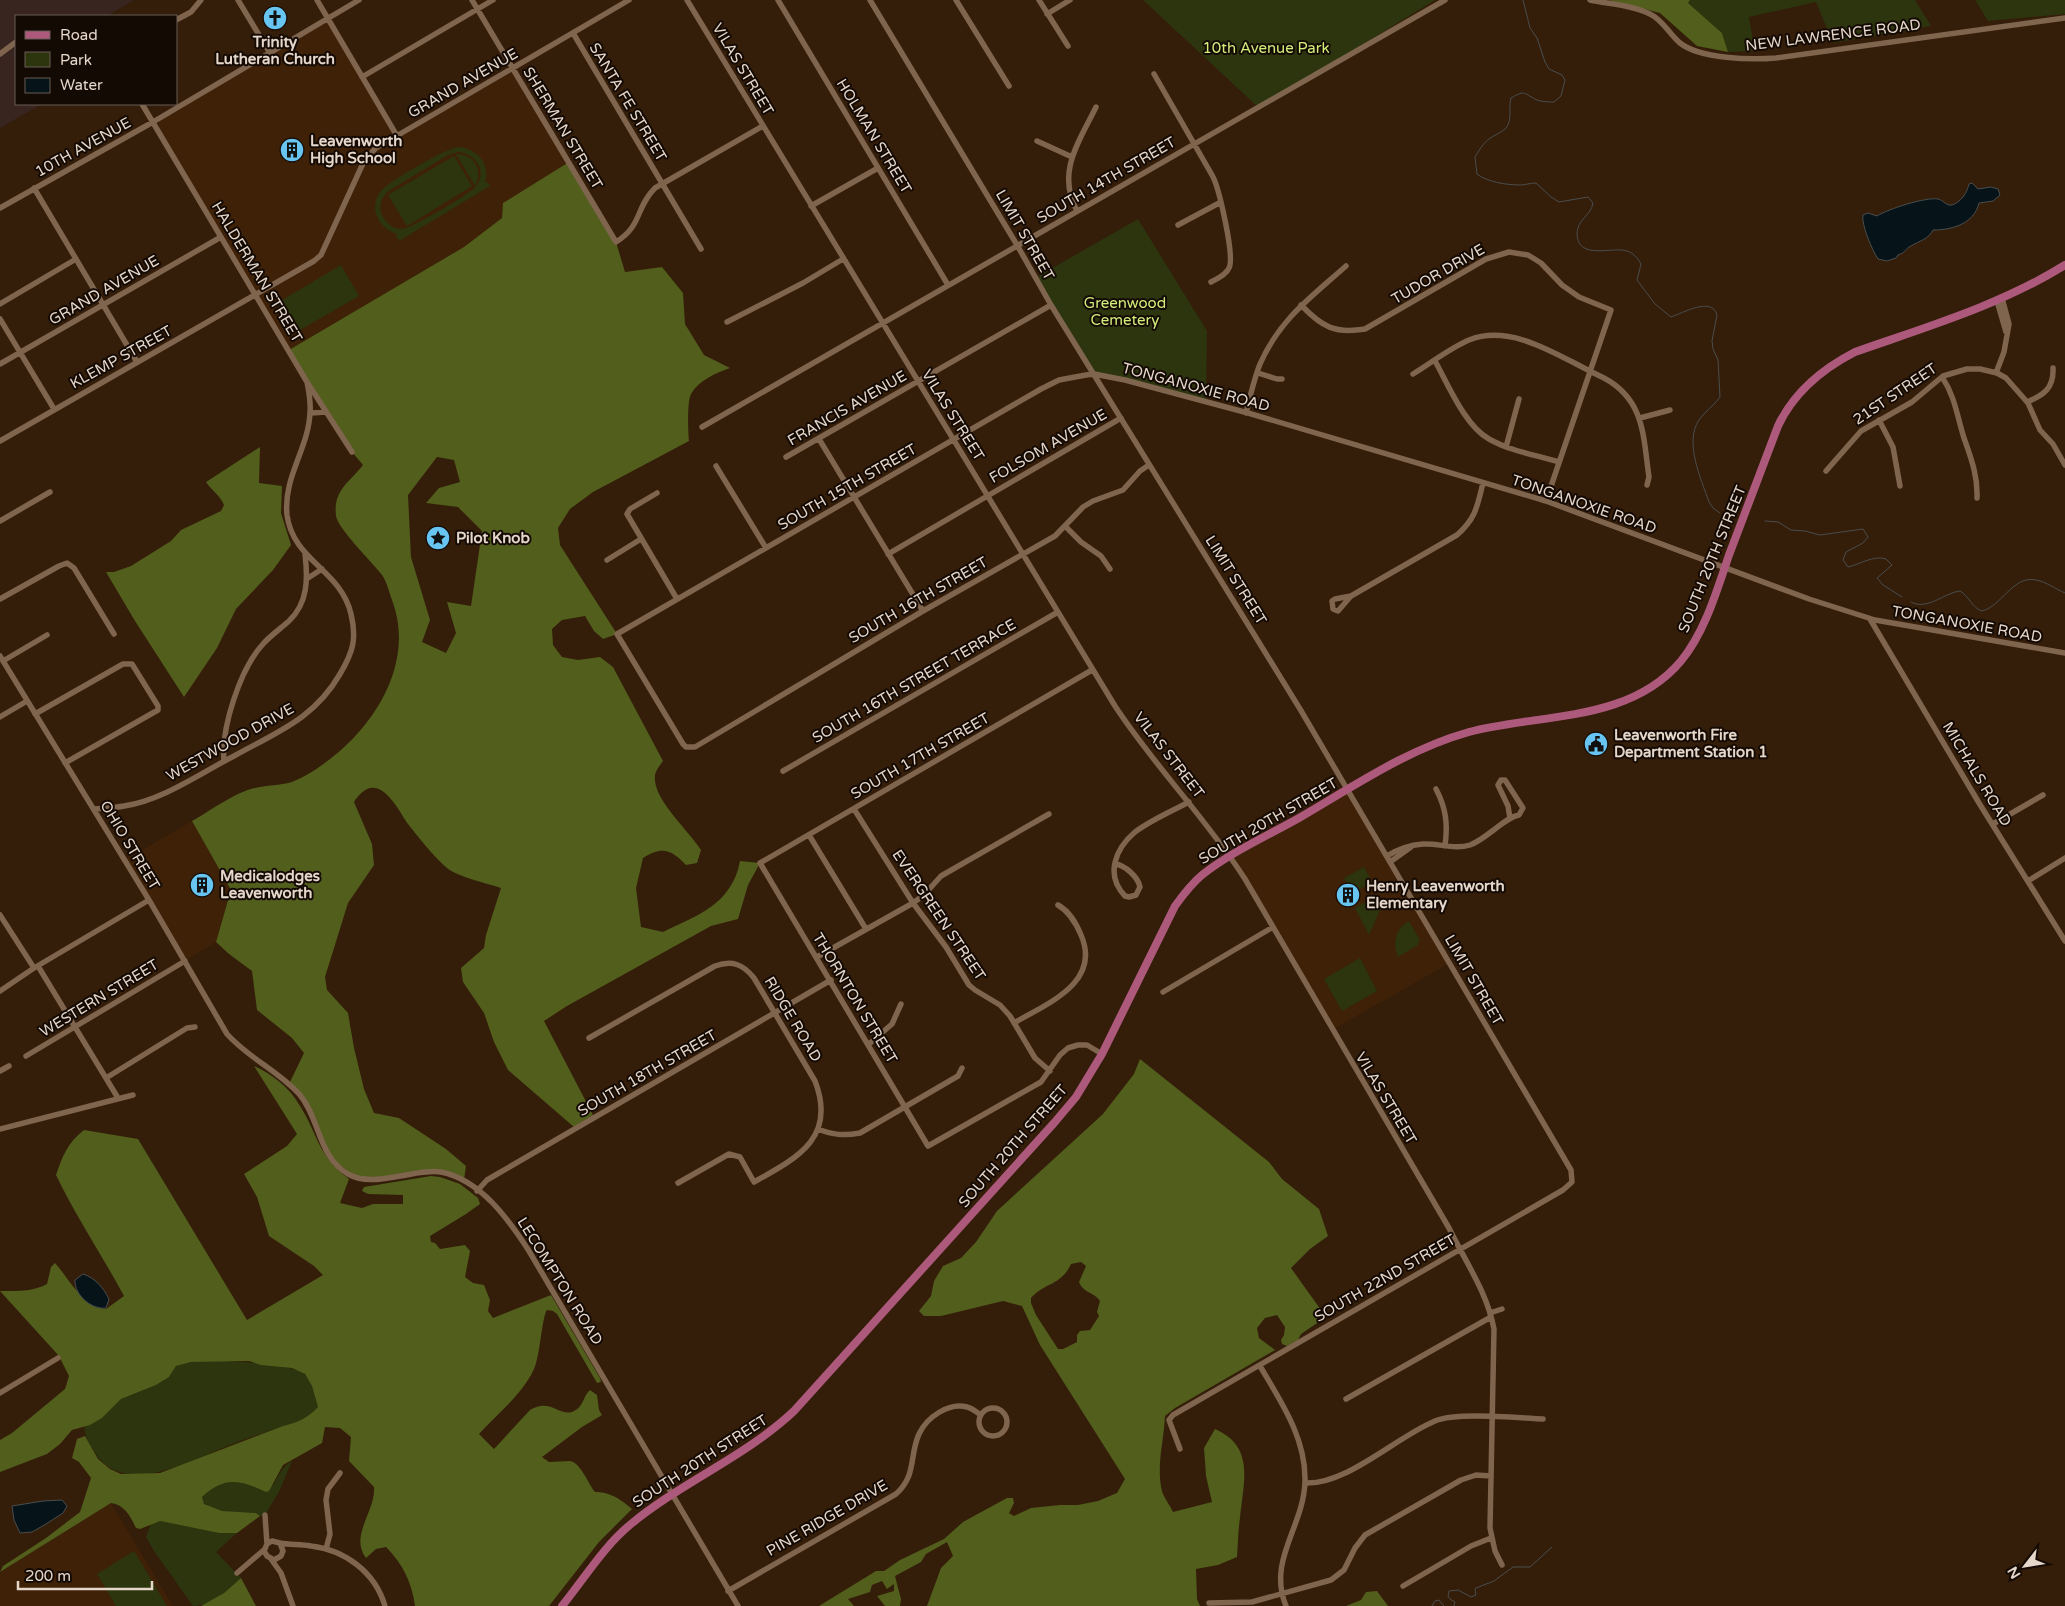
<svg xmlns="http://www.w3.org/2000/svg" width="2065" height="1606" viewBox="0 0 2065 1606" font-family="'Varela Round',sans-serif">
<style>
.built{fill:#3e2107}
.industrial{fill:#38251f}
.green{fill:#2c350e;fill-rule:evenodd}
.forest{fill:#515e1c;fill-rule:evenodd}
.water{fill:#061319;stroke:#494e4e}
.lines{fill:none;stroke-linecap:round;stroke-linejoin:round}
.stream{stroke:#494e4e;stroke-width:1}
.minor{stroke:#7f644e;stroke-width:5.5}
.major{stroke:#ad597c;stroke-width:8}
.labels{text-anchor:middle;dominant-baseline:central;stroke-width:4;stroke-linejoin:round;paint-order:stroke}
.street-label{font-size:15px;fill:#e6d7cb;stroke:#140a04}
.poi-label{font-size:15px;font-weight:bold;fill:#e6d7cb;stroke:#140a04;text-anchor:start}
.park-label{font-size:15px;fill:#d2ed7a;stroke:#140a04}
</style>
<rect width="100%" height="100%" fill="#341d09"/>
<path class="built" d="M328,18L397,136L513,69L569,162L504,203L502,218L464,247L289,350L159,128V120Z
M1348,790L1450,963L1332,1030L1231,856Z
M192,821L231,890L216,942L185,961L125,860Z
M111,1503L173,1606H0V1572Z"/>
<path class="industrial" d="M0,0H134L107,16H16V104H42L0,128Z"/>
<path class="green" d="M1143,0H1435L1259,108Z
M1690,0H1915L1931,26L1833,43L1816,2L1749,17L1755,51L1728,52L1722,33L1688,3Z
M1975,0H2065V14L1988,21Z
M458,147C477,148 491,164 485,183L488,182L490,186L399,241L396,236L397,234C377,228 367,205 383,189C393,179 445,149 458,147ZM458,152C475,153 489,172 475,187C469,195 410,229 402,229C394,229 387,224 383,217C378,208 381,199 387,192L448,155Z
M456,154C474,154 484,170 475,186Z
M454,156L472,186L407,226L388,195Z
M1138,219L1207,331L1206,402L1094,374L1035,278Z
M341,265L359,296L295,333L277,303Z
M1364,867L1372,882L1353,893L1344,878Z
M1374,897L1381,908L1369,935L1355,908Z
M1409,921L1420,940L1418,945L1398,957C1392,943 1396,928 1409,921Z
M1360,958L1377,991L1342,1011L1324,979Z
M214,1361C231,1361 294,1363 305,1375C313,1383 315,1396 318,1407C308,1418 298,1422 283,1426C264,1433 244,1439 225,1447C189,1462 121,1498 94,1451C89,1443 85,1437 84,1427L102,1418L121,1399L156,1385L169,1377L176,1366L191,1362Z
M292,1461L279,1492L265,1515L260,1516L256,1513C240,1512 215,1514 203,1502L202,1497C224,1476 241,1480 266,1492C278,1482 279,1468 292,1461Z
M160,1521L219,1533H237L216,1552L241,1578C227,1590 212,1606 193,1606L154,1551L146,1537L151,1523Z
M134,1551L167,1606H116L97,1574Z"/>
<path class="forest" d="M1609,0H1690L1688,3L1722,33L1728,52L1697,46L1660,13Z
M569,162L616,242L625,272L662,267L683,293L685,324L704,355L730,368C716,373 699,380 691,394C687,402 688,431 689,441L593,492L570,509L558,528L560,545L617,634L603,639L594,631L585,616L562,620L552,629L553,645L562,657L578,660L600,657L613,667L663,761C660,765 656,770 655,775C652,799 688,829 701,850L697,863L686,865C671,849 662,846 643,858L636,888L641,927L663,932C698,915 732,904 740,861L760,863L748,885L738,919L711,926L567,1006L544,1021L593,1115L574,1127L508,1070L494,1042L484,1013L463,982L461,968L484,948L486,935L501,888C486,883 458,877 447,868C432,855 420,839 408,824C401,814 389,790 375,788C367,786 358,795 354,802L372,844L374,865L348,903L325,977L327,990L348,1013L354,1048L364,1089L374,1113L399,1118L446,1149L466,1166L464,1180L441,1172L387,1178L357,1177L331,1159L301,1096L289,1084L304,1053L292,1038L257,1010L252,971L229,954L216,942L231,890L192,821C208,812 233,794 251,789C264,785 279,786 292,782C302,778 314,771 322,765C374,729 416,663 392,600C389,592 387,582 382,575C373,563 338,529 336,516C333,490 349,483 363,465L352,452L289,350L464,247L502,218L503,203ZM437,457L454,460L460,482L439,488L426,503L458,507L482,531L471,606L447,602L456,633L446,653L422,642L430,620L411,557L408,495Z
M260,447L259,483L282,486L281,513L291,545L273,570L236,609L217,648L184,697L135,621L106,572H114L131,566L171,541L181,530L221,511L224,505C220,495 212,491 206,482Z
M1140,1059L1269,1162L1282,1179L1319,1209L1328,1236L1310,1249L1291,1268L1326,1317L1301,1334L1298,1340L1287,1346L1282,1344L1281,1340L1284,1335L1285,1327L1277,1315L1265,1318L1257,1328L1259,1338L1275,1350L1175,1408L1165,1416C1164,1441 1156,1466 1162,1491C1164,1498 1170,1505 1173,1512L1212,1502L1206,1476L1204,1448L1215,1429C1256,1447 1243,1483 1240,1518C1238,1531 1238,1544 1237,1557L1218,1565L1196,1569L1197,1599L1200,1606H927L941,1568L953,1556L947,1542L926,1554L921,1562L895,1576L901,1599L900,1606H910H885L877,1596L894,1591V1584L887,1589L882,1581L872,1585L870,1592L848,1599L854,1606H819L876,1571H884L900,1560L944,1539L963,1522L1007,1498H1013L1014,1503L1009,1513L1014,1516L1031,1508L1060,1505H1078L1098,1501L1117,1493L1125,1479L1040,1345L1022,1306L1003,1301L941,1316H924L919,1311L931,1296L934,1281L943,1266L961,1258L976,1242L997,1211L1103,1114L1134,1074ZM1081,1262L1086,1266L1079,1282C1083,1293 1094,1292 1100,1301L1097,1312L1099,1316L1090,1330L1080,1331L1077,1335V1342L1063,1349H1058L1036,1315L1031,1303V1298C1045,1282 1061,1286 1071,1264Z
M254,1066C272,1074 290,1088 300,1106C319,1136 317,1155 349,1179L340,1203L362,1208L373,1204H403V1195L368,1194L362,1191L364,1187L431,1176L440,1177L460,1184L478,1198L480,1204L466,1214L430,1236L431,1242L435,1243L440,1249L465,1245L470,1251L465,1277L473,1283L484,1285L490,1300L488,1311L493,1318L551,1295L600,1378L601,1382L597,1383L557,1314L553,1311L547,1310C542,1316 540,1357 534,1369C522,1395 497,1414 479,1434L494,1449L530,1410C551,1397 560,1418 574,1411C584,1406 583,1396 590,1390L597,1395L599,1410L602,1415L582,1427L542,1457L549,1462C556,1462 563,1461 570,1461C580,1462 588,1483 595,1492C609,1491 622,1500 632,1509L599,1542L549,1606H415C412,1583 403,1564 386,1547L376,1549L366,1558C349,1536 376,1511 374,1487L349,1461L351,1437L340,1428L325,1427L322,1443L283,1465L269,1491L266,1492C240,1480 225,1476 202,1497L204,1504L222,1511L256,1513L260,1516L237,1533H219L160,1521L140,1529L136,1528C130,1516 125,1505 111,1503L0,1572L3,1566L46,1538L80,1512L91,1478L79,1462L72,1458L77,1439L85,1436L98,1459L110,1469L121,1474L160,1473L283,1426C298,1422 308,1418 318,1407L312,1386L305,1374L292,1368L261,1365L249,1361L191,1362L176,1366L169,1377L156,1385L121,1399L102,1418L90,1425L72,1430L60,1444L47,1454L0,1472V1440L12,1433L65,1389L69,1376L59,1356L0,1291C17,1291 32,1292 47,1284L51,1267L55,1263C70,1280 82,1306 106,1309L124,1296C102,1255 76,1217 56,1175C62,1157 68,1142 84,1130L138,1139L247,1320L323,1275L314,1266L269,1236L257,1197L244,1174L287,1146L297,1134Z
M241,1578L256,1606H201L224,1593Z
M1377,1591L1388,1606H1346L1361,1600L1366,1592Z"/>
<path class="water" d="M1972,183L1978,189L1991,187L1998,189L2000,195L1993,201L1979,203C1974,224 1952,230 1933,230C1929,239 1919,241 1911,246C1905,249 1905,253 1898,255L1896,258L1887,261L1878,259C1872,250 1861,224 1863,215L1868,213L1877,216C1888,209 1925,197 1938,199C1943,200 1946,206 1952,205C1961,202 1967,193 1969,184Z
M83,1274C95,1278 103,1287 109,1299L106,1308C92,1310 74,1295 75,1280Z
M62,1500L67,1506L63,1513L46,1524L32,1532L20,1533L14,1520L12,1506L43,1501Z"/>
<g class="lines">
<path class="stream" d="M1523,0L1530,28L1537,38L1545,62L1549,69L1562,75L1565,80L1561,96L1554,102C1549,102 1543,102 1537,100C1524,94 1526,89 1511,98C1508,107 1513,119 1506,128C1501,133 1494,135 1489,139C1484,142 1478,152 1475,157L1477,174C1487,182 1507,185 1520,185C1525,185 1530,183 1536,183L1551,197L1559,202L1588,197L1593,203C1591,216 1577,219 1577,234C1578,261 1613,246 1627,251C1633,253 1638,258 1641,264L1637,280L1655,304L1671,317C1683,313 1712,296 1717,315L1712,341L1713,349L1718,360L1720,397C1714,406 1705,411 1699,420C1684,442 1701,479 1709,502L1713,508L1720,513
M1765,521L1778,522L1791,530L1805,531L1820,535L1863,529L1868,537L1863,543L1846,552L1843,560L1848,567C1861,564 1873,555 1886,559L1892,565L1877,578L1883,585L1902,597
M1911,602C1927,611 1944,593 1960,591C1969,596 1972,608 1982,611C2002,606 2013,575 2036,580C2047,582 2055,589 2065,593
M1432,1606L1435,1601L1439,1600L1444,1606
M1454,1606L1455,1602L1450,1599L1448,1596L1449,1591L1458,1590L1471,1597L1476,1595L1475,1589L1476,1588L1494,1581L1513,1567H1530L1552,1547"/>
<path class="minor" d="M238,0L270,53
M317,0L397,136
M472,0L616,242C643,225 635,208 655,188L763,126
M687,0L1115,706C1155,767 1206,818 1245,879L1449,1228C1465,1261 1487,1292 1494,1329L1490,1528L1495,1551L1502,1565
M778,0L948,285
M870,0L1017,245L1051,305L1300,709L1571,1170L1572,1182L1563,1190L1173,1415L1169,1420L1180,1449
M956,0L1009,86
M1039,0L1068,46
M1590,0C1609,4 1632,5 1650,14C1663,20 1669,34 1680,43C1700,59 1751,60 1776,58L2065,18
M1047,14L1070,0
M176,20L191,12L201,0
M573,33L701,249
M0,54L16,42
M1154,74L1212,175C1219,187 1235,257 1229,268C1226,275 1218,278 1211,282
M362,77L493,0
M142,104L307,382L352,452
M1037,141L1072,157
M34,188L137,362
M811,206L878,168
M0,208L153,122L359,0
M1077,211C1056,172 1079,142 1096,107
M1178,225L1221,202
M1997,301L2006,332
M0,304L76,259
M1301,305C1322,327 1335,334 1365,329L1486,259L1509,252L1528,255L1541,263L1562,285L1579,297L1611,310L1546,501
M0,319L54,409
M727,322L803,283L843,259
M1435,361C1448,384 1465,426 1489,439C1510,451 1536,455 1559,462
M0,364L221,237
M1258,373L1277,379H1282
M1996,373L2004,352L2009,324L2002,298
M1413,374C1431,363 1450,348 1469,340C1514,322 1564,360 1604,378C1645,400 1643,436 1649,477L1647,485
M1942,377C1955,396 1957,416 1964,438C1971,458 1978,476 1977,498
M2027,402C2044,395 2054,388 2053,368
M311,413L326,412
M1246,413C1250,397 1254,379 1260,364C1280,319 1310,298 1346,266
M1640,418L1670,410
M1879,420L1893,447L1900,486
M702,427L1445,0
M819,439L923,611
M0,441L314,261L321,255L365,159L376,148L629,0
M1506,447L1519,399
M786,457L1051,305
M1149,465L1140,471L1123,490L1093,501L1083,507L1055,536L923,611L695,747H686L683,744L617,634L1041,389L1059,380L1086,375L1094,374L1125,380L1248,413L1546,501L1809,599L1875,620L2065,653
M716,466L766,548
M1826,471L1861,431L1912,402L1943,376L1967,369H1980L1997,373L2006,378L2028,403L2040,430L2053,444L2065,465
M657,493L630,509L627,514L677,599
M0,521L50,492
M1066,527L1081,542L1101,556L1110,569
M888,554L1121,418
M607,560L641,539
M308,578L322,569
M1351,596L1338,611L1333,609L1332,601L1335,599L1351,596L1457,535C1476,518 1477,507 1483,483
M0,599L59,566L67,563L74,568L114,634
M1870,619L1979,803L2065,941
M0,656L149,900L227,1034C248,1058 279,1071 300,1095C320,1119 318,1157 348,1174C364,1183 383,1179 400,1176C413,1174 428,1170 441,1172C481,1180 509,1220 529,1251L738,1606
M3,661L47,635
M1092,670L760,863L928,1146L1041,1082L1060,1055L1068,1048L1078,1045H1087L1102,1054
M35,714L123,664H132L158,706V710L65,763
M0,717L27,701
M224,761C221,728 240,669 263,644C270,636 280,629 289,621C308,603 308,579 305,554
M783,771L1058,612
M1436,789C1446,808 1448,824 1445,846
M94,809C104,808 114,808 124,806C163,800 199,774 234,756C277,732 314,719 340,674C353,652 357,639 351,614C341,570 293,561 287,515C283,477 309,448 310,412C311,402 309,392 307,382
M854,809L913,903L946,947L969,985L975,990L1000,1005L1010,1016L1035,1058L1050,1071
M1993,824L2043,795
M809,835L866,929
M1387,856C1398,849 1410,845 1423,844C1439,843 1454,850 1470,845C1487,839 1505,817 1519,815L1523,808L1505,780H1501L1498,785L1508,806L1510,818
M1390,862L1411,847
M1115,864C1125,865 1138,877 1140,887L1136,895L1129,897L1125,896C1105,875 1115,849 1135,832C1151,820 1172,811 1189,802
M2028,881L2065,858
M0,915L34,968
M817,957L913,903L924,895L941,876L1049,814
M38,966L118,1098
M0,991L34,968L149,900
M1163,992L1273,927
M1014,1023C1046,1004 1102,983 1081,935C1076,923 1070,912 1058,905
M589,1038L715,966C732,960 743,964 754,978L815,1081C837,1138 797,1158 754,1182L740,1157L729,1154L678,1183
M869,1044L892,1024L901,1004
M26,1056L185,961
M0,1071L9,1066
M106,1078L187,1028L195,1027
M0,1129L133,1095
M818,1129C833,1135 844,1136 860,1133L958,1076L962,1068
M477,1191L487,1180L831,980
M1490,1313L1502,1309
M1260,1366C1281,1402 1306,1438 1305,1481C1304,1527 1267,1560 1286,1606
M0,1393L58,1358
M1346,1399L1491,1317
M979 1422a14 14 0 1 1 28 0a14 14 0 1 1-28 0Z
M1305,1483C1347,1485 1396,1437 1435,1421C1457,1412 1517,1418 1543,1419
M265,1515L267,1544L264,1551L267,1556L274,1560L281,1556L283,1551L280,1543L272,1541L267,1544
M280,1543C290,1545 300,1544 311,1546C345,1550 375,1572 385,1606
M326,1549L330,1534L326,1500L328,1489L340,1473
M271,1559L281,1573L293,1606
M237,1573L265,1549
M1403,1586L1471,1546L1491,1538
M728,1591L896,1494C917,1475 909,1456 919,1434C927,1417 949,1402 967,1407C972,1408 976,1412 981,1415
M1209,1603L1252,1602L1331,1580L1344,1570L1355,1548L1365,1535L1461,1480L1476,1475L1491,1476"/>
<path class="major" d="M562,1606C584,1579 604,1546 631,1524C682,1482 745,1457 794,1411L1054,1123L1076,1097L1102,1054L1175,906C1183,895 1191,884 1202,875C1231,852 1267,836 1299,818C1354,786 1408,749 1469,732C1541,713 1629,723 1681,661C1705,632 1717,590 1729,555C1745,512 1762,469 1778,426C1794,392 1822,369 1855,352C1926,327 2001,305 2065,265"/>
</g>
<defs>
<g id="church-disc" transform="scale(1.25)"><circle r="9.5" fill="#68c4f0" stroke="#140a04"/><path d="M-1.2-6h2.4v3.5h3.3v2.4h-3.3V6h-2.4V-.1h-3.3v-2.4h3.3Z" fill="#111"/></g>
<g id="building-disc" transform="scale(1.25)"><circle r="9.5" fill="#68c4f0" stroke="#140a04"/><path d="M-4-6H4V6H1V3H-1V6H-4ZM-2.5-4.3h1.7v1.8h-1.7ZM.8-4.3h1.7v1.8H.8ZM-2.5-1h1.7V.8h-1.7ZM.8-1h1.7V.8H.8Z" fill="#111"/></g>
<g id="sight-disc" transform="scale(1.25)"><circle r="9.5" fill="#68c4f0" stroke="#140a04"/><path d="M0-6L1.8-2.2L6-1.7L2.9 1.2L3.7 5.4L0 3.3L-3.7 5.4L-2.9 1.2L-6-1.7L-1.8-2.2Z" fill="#111"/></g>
<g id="civic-disc" transform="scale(1.25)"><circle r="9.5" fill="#68c4f0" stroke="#140a04"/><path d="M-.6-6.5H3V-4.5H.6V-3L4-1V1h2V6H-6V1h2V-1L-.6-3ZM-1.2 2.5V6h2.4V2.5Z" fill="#111"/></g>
</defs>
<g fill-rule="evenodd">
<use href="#church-disc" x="275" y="18"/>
<use href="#building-disc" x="292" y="150"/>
<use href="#sight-disc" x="438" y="538"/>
<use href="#civic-disc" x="1596" y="744"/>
<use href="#building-disc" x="202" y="885"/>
<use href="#building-disc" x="1348" y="895"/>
</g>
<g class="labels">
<g class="street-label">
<text transform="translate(1833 35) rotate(-7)">NEW LAWRENCE ROAD</text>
<text transform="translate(743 69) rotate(59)">VILAS STREET</text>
<text transform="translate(463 83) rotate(-30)">GRAND AVENUE</text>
<text transform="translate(628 102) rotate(59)">SANTA FE STREET</text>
<text transform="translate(563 128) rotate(59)">SHERMAN STREET</text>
<text transform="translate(874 136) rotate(59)">HOLMAN STREET</text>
<text transform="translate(83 147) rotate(-29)">10TH AVENUE</text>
<text transform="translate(1106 180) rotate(-30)">SOUTH 14TH STREET</text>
<text transform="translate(1025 235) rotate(60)">LIMIT STREET</text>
<text transform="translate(257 272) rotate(59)">HALDERMAN STREET</text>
<text transform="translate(1438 274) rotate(-30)">TUDOR DRIVE</text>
<text transform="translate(104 290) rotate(-30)">GRAND AVENUE</text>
<text transform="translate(121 357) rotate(-29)">KLEMP STREET</text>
<text transform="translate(1196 387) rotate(15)">TONGANOXIE ROAD</text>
<text transform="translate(1895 394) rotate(-34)">21ST STREET</text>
<text transform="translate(847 408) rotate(-30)">FRANCIS AVENUE</text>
<text transform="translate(953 415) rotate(58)">VILAS STREET</text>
<text transform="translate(1048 446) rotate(-30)">FOLSOM AVENUE</text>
<text transform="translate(847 487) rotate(-30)">SOUTH 15TH STREET</text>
<text transform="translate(1584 504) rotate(19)">TONGANOXIE ROAD</text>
<text transform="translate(1712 559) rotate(-68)">SOUTH 20TH STREET</text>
<text transform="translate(1236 580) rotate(58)">LIMIT STREET</text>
<text transform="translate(918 600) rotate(-30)">SOUTH 16TH STREET</text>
<text transform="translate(1967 624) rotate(10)">TONGANOXIE ROAD</text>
<text transform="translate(914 681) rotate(-30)">SOUTH 16TH STREET TERRACE</text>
<text transform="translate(230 742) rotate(-29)">WESTWOOD DRIVE</text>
<text transform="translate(1169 755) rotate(52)">VILAS STREET</text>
<text transform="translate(920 756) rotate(-30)">SOUTH 17TH STREET</text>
<text transform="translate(1977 774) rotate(59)">MICHALS ROAD</text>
<text transform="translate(1268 821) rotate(-30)">SOUTH 20TH STREET</text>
<text transform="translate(130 845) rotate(59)">OHIO STREET</text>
<text transform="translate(939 915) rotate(56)">EVERGREEN STREET</text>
<text transform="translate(1474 980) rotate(60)">LIMIT STREET</text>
<text transform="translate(99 998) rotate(-31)">WESTERN STREET</text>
<text transform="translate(855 998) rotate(59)">THORNTON STREET</text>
<text transform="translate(793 1019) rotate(59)">RIDGE ROAD</text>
<text transform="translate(647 1073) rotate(-30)">SOUTH 18TH STREET</text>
<text transform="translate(1386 1098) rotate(59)">VILAS STREET</text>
<text transform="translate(1013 1146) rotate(-49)">SOUTH 20TH STREET</text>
<text transform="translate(1385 1278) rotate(-30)">SOUTH 22ND STREET</text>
<text transform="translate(560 1281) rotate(58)">LECOMPTON ROAD</text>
<text transform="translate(700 1461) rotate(-33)">SOUTH 20TH STREET</text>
<text transform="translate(827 1518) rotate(-30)">PINE RIDGE DRIVE</text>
</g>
<g class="poi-label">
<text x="275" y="42" text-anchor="middle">Trinity<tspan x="275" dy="17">Lutheran Church</tspan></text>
<text x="310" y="141">Leavenworth<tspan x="310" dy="17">High School</tspan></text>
<text x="456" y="538">Pilot Knob</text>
<text x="1614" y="735">Leavenworth Fire<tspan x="1614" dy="17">Department Station 1</tspan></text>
<text x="220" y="876">Medicalodges<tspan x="220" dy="17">Leavenworth</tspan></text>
<text x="1366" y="886">Henry Leavenworth<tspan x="1366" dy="17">Elementary</tspan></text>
</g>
<g class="park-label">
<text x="1266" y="48">10th Avenue Park</text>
<text x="1125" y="303">Greenwood<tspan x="1125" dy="17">Cemetery</tspan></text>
</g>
</g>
<rect x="15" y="15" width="162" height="90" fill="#140a04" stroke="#685c54"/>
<rect x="25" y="31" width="25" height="8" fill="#ad597c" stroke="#685c54"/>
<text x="60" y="40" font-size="15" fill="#e6d7cb">Road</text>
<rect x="25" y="52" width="25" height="15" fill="#2c350e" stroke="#685c54"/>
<text x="60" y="65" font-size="15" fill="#e6d7cb">Park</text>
<rect x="25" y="78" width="25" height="15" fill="#061319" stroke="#685c54"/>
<text x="60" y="90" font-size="15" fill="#e6d7cb">Water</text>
<g transform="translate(2025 1566) rotate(239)" stroke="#140a04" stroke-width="4" paint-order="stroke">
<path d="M0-4L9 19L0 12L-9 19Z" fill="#e6d7cb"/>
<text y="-8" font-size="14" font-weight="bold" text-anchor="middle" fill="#e6d7cb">N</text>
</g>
<path d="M18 1581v8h134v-8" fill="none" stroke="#e6d7cb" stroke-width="2.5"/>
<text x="25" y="1581" font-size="15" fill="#e6d7cb" stroke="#140a04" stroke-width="4" paint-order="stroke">200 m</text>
</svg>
